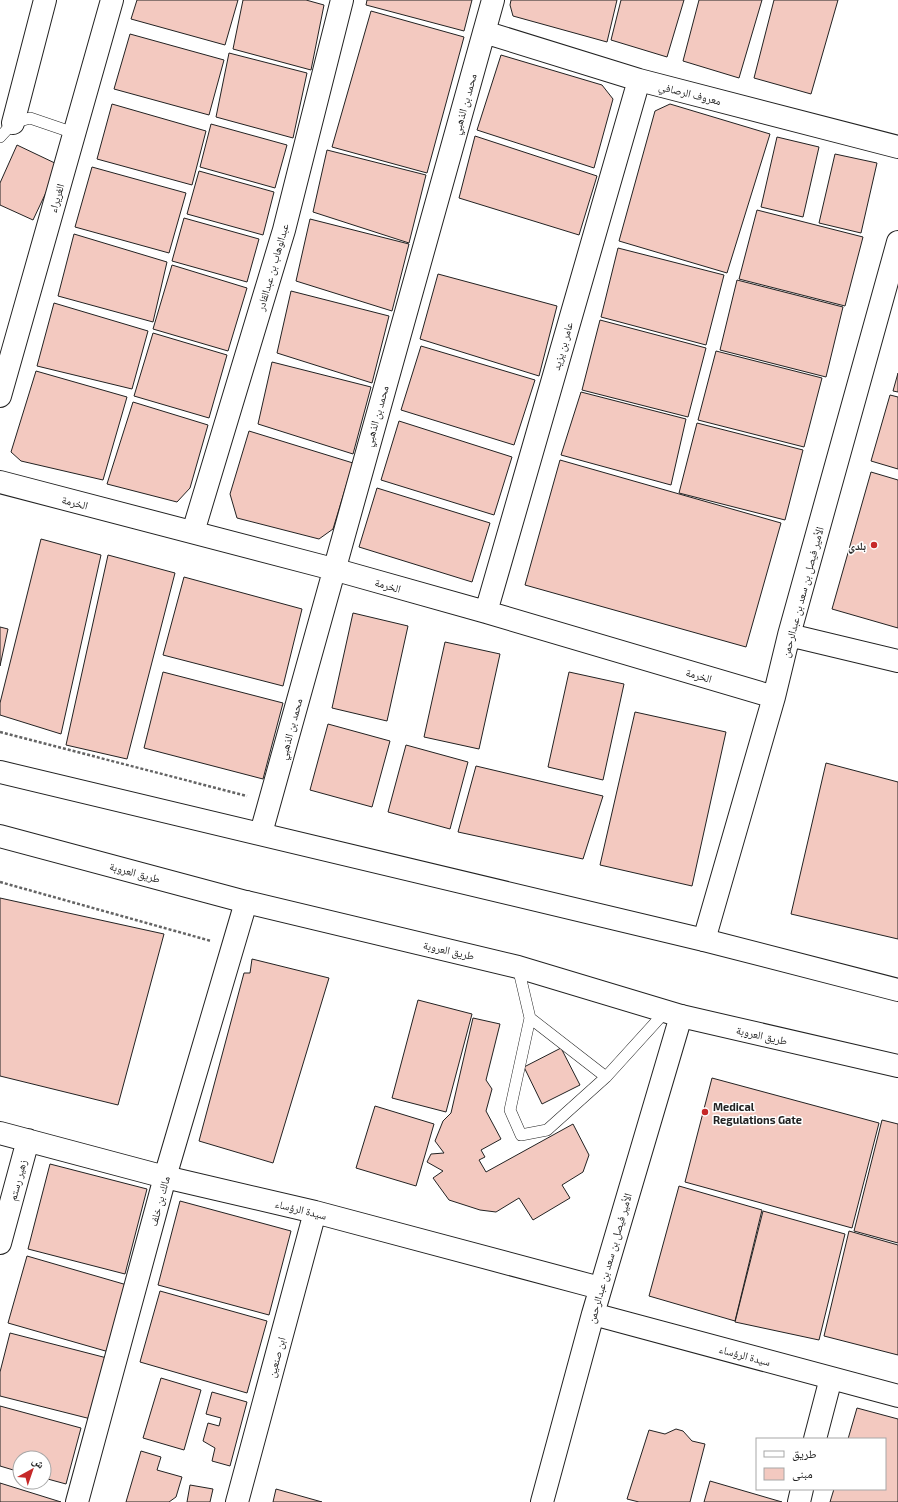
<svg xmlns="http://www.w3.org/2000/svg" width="898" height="1502" viewBox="0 0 898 1502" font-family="'Exo 2','Noto Naskh Arabic',sans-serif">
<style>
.building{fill:#f3c9c0;stroke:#222}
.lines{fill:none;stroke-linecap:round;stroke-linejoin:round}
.lane-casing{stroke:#222;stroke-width:12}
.street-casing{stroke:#222;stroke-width:24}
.primary-casing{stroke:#222;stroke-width:24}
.path{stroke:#646464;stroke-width:2.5;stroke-dasharray:3 2;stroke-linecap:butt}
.lane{stroke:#fff;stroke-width:11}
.street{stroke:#fff;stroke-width:22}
.primary{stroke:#fff;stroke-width:22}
.poi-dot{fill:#c62828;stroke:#fff;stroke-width:1.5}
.labels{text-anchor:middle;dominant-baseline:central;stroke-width:3;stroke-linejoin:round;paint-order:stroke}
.street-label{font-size:11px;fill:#222;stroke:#fff}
.poi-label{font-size:11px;font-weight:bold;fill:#222;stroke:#fff;text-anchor:end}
</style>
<rect width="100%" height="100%" fill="#fff"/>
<path class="building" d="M137,0H238L225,45L131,19Z
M243,0H306L324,5L311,70L233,49Z
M367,0H472L464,31L366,5Z
M511,0H617L607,42L513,16L510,5Z
M621,0H684L667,57L611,40Z
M699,0H762L739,78L683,61Z
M774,0H838L811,94L754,78Z
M371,11L464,37L427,173L332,147Z
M130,34L224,60L209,115L114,89Z
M229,53L307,73L293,138L216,117Z
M501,55L602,85L613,99L594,168L477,130Z
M112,104L206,131L192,185L97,159Z
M670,104L770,134L727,273L619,241L655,111Z
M211,124L287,145L275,188L200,167Z
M475,136L597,176L579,235L459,198Z
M777,137L819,147L803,217L761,207Z
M17,145L59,165L33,220L0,205V183Z
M327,150L426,175L409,243L313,212Z
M835,154L877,163L861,233L819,223Z
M92,167L186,193L169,253L75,227Z
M199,171L274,192L263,235L187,214Z
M757,210L863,237L845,306L739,279Z
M184,218L259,239L247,282L172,261Z
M310,219L409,244L392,311L296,281Z
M74,234L167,262L153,322L58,296Z
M618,248L724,275L706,345L601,317Z
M172,265L247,288L228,351L153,329Z
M438,274L557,306L539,376L420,339Z
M737,280L843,307L826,377L720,350Z
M291,291L389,316L372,383L277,353Z
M54,303L148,331L132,389L37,366Z
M600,320L706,348L688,417L582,390Z
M153,333L227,355L209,418L134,396Z
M421,346L535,380L514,445L401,410Z
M716,351L822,378L804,447L698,420Z
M272,362L371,387L353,454L258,424Z
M36,371L127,397L103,480L21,461L11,452Z
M898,373V392L893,391Z
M581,392L686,419L671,485L561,455Z
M890,395L898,397V469L871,461Z
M133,402L208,425L190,488L177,502L107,484Z
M399,421L512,457L494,515L381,480Z
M697,423L803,450L785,520L679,493Z
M249,431L353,463L333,529L319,539L237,518L230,494Z
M560,460L781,523L746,647L525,585Z
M871,472L898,480V628L832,609Z
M377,488L490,523L472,582L359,547Z
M41,539L101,555L61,734L0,715V703Z
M108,555L175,573L127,759L66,745Z
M184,577L302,609L283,686L163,655Z
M353,613L408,626L387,721L332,708Z
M0,627L8,629L0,666Z
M445,642L500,654L479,749L424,737Z
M163,672L283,703L263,779L144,748Z
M569,672L624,684L603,780L548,767Z
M635,712L726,732L692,886L600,865Z
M328,724L390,741L372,807L310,790Z
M406,745L468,762L450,829L388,812Z
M826,763L898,782V939L791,914Z
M476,766L603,796L583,859L458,832Z
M0,898L164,934L118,1105L0,1076Z
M252,959L329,978L273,1163L199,1141L244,973H250Z
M418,1000L472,1014L446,1112L392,1098Z
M473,1018L500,1024L486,1080L492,1089L486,1111L501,1139L481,1150L485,1157L479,1160L486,1172L573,1124L589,1155L583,1172L562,1185L570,1198L533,1220L519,1198L496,1212L480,1210L449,1200L433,1178L443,1171L427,1162L431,1154L444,1153L435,1141L443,1121L451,1113Z
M561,1048L580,1085L542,1104L524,1067Z
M712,1078L879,1123L852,1228L685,1182Z
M375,1106L434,1124L416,1186L356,1168Z
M882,1120L898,1124V1243L854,1231Z
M50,1164L147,1189L125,1274L28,1249Z
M679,1186L762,1210L735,1321L649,1296Z
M180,1201L291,1231L269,1315L158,1285Z
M763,1211L845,1234L819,1340L735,1322Z
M849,1231L898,1245V1355L824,1336Z
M27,1256L127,1285L109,1352L8,1323Z
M160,1291L267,1321L247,1393L140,1362Z
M10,1333L107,1358L91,1419L0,1396V1372Z
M161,1378L201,1390L184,1450L143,1438Z
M212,1392L247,1402L230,1466L212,1461L215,1448L203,1441L208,1423L219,1426L221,1418L206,1414Z
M0,1406L81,1428L66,1484L44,1478V1458H20V1472L0,1466Z
M857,1408L898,1419V1502H830L834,1489H885V1439H848Z
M676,1429L683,1431L692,1441L705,1444L690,1502H639L627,1499L649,1430L665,1434Z
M141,1451L161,1457L157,1470L182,1477L176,1497L169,1502H126Z
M710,1481L782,1502H704Z
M0,1483L61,1502H0Z
M190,1485L213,1489L210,1502H187Z
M276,1489L322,1502H273Z"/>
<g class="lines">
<g class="lane-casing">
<path id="lane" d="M0,137L13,123L30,118L74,133
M518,967L530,1018L510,1110L521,1135L547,1130L606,1077L665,1012
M530,1018L606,1077"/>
</g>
<g class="street-casing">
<path id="street" d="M484,32L639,80L898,147
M13,123L45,0
M0,396L112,0
M0,482L333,569L486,612L774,697
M193,532L284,230L342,0
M486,612L639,80
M789,635L898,661
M261,833L493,0
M704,940L774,697L789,635L898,242
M0,1133L165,1177L315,1212L600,1288
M0,1243L28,1140
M593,1314L898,1396
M815,1439L831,1378
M77,1502L165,1177L246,902
M237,1502L315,1212
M542,1502L593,1314L681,1016
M799,1502L802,1489"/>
</g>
<g class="primary-casing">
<path id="primary" d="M0,772L704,940L898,990
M0,836L246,902L518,967L681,1016L898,1066"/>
</g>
<path class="path" d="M0,732L247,796
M0,882L211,941"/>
<use href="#lane" class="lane"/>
<use href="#street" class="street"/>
<use href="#primary" class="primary"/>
</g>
<g class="poi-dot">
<circle cx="874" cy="545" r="4"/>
<circle cx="705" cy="1112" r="4"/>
</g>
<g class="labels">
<g class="street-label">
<text transform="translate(690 93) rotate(14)">معروف الرصافي</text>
<text transform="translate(464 104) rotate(-74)">محمد بن الذهبي</text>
<text transform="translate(56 198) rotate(-74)">الغريراء</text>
<text transform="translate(272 267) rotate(-74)">عبدالوهاب بن عبدالقادر</text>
<text transform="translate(562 346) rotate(-74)">عامر بن يزيد</text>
<text transform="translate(376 416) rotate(-74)">محمد بن الذهبي</text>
<text transform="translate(75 502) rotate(15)">الخرمة</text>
<text transform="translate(388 585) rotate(16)">الخرمة</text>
<text transform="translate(802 592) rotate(-75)">الأمير فيصل بن سعد بن عبدالرحمن</text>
<text transform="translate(699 675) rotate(16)">الخرمة</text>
<text transform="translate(290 729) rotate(-75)">محمد بن الذهبي</text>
<text transform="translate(135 872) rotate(15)">طريق العروبة</text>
<text transform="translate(449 950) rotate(13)">طريق العروبة</text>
<text transform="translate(762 1035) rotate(13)">طريق العروبة</text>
<text transform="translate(17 1180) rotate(-75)">زهير رستم</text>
<text transform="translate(159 1201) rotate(-75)">مالك بن خلف</text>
<text transform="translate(301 1209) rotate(14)">سيدة الرؤساء</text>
<text transform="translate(609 1258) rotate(-74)">الأمير فيصل بن سعد بن عبدالرحمن</text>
<text transform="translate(745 1355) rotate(15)">سيدة الرؤساء</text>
<text transform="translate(276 1357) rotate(-75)">ابن صنعين</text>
</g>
<g class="poi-label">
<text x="866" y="545">بلدي</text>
<text x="713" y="1106" text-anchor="start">Medical<tspan x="713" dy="13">Regulations Gate</tspan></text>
</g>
</g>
<rect x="756" y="1438" width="130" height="52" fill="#ffffff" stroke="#a7a7a7"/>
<rect x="764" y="1451" width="20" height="6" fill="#ffffff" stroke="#a7a7a7"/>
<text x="792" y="1458" font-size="12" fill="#222222">طريق</text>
<rect x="764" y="1468" width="20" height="12" fill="#f3c9c0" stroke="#a7a7a7"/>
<text x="792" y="1478" font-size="12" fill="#222222">مبنى</text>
<g transform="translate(32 1470) rotate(40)"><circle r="19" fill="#ffffff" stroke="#a7a7a7"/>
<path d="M0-3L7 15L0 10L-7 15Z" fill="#c62828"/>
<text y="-6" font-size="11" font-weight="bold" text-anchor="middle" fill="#222222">ش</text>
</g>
</svg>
